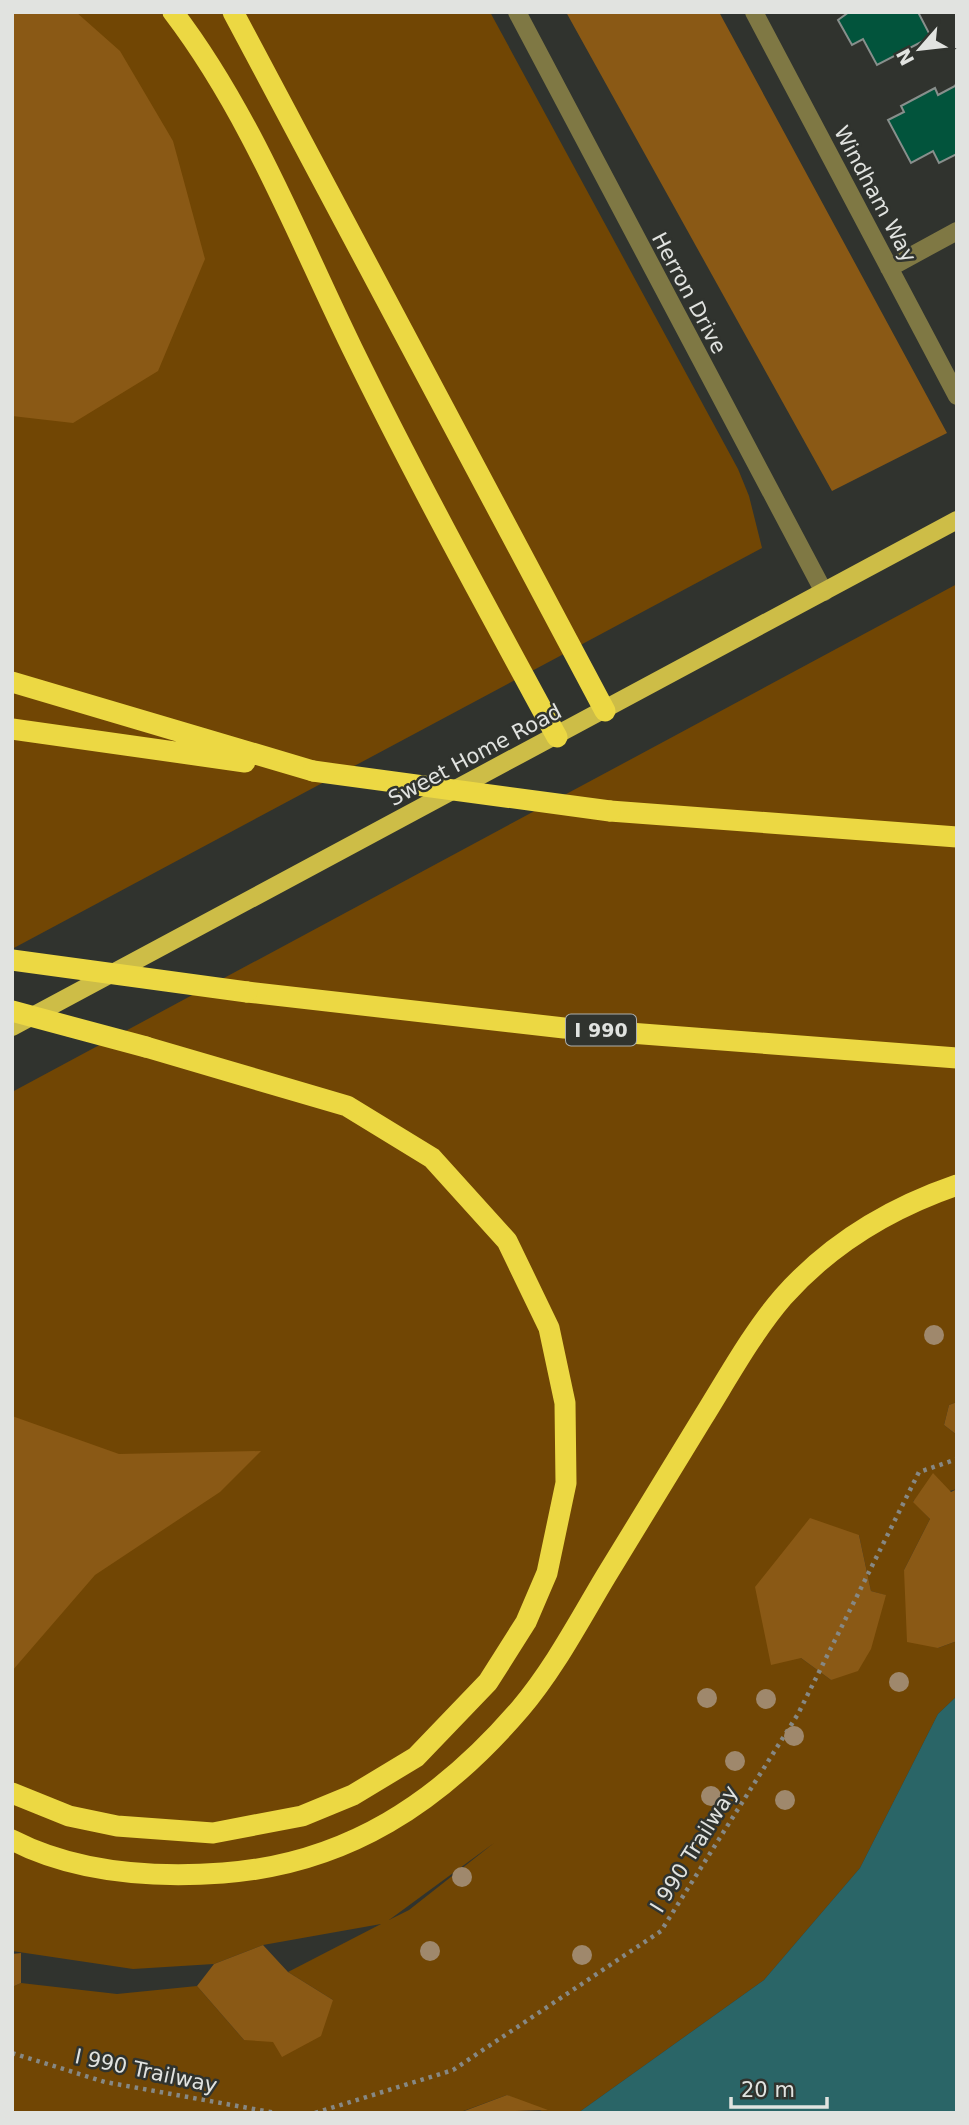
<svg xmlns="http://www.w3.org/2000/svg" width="969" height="2125" viewBox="0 0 969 2125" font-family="'DejaVu Sans',sans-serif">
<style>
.green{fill:#714604;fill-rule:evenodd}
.forest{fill:#8a5915}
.water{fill:#2a6567}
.building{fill:#02543c;stroke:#888f8c;stroke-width:2}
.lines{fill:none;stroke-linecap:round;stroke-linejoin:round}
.path{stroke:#868884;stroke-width:4.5;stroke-dasharray:3.5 5;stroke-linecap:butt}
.minor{stroke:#7f7844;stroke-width:18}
.major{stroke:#cdbd47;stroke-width:18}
.highway{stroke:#ecd843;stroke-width:21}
.highway-bridge{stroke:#ecd843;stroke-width:21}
.tree{fill:#9f886c}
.labels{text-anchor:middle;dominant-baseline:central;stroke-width:5;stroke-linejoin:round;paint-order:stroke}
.shield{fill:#30332e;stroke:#acaeab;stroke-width:2}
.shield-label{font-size:19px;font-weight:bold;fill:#e1e3e0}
.street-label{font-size:21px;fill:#e1e3e0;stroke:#30332e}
</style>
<rect width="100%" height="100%" fill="#30332e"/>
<path class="green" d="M12,12H490L738,469L749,496L762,548L12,949Z
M957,584V1402L949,1405L944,1425L957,1435V1489L913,1501L930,1519L904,1570L938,1648L957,1641V1696L938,1714L860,1868L764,1980L578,2113H546L507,2095L458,2113H12V1987L21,1983L117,1994L197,1986L244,2040L333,2000L288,1972L381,1924L263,1945L214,1964L133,1969L12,1951V1092ZM859,1535L871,1591L885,1595L831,1680L801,1658ZM494,1843L409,1910L389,1920Z"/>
<path class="forest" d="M12,12H76L120,51L173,141L205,259L158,371L73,423L12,416Z
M566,12H719L947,433L832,491Z
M957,1402V1435L944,1425L949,1405Z
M12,1416L119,1454L261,1451L220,1492L95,1575L12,1671Z
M933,1473L951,1492L957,1489V1641L938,1648L907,1642L904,1570L930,1519L913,1502Z
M810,1518L859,1535L871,1591L886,1595L871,1649L858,1671L831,1680L801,1658L771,1665L755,1587Z
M263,1945L288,1972L333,2000L321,2036L282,2057L273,2042L244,2040L197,1986L214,1964Z
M21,1953V1983L12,1987V1954Z
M507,2095L548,2110L458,2113H459Z"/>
<path class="water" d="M957,1696V2113H578L764,1980L860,1868L938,1714Z"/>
<path class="building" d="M849,12H918L931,37L877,65L863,39L852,45L838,20Z
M957,82V154L939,163L933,151L911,163L888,120L904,112L901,106L935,88L938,95L955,86Z"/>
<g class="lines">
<path class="path" d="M12,2053L105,2082L276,2113
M315,2113L453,2070L661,1931L798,1714L919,1472L957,1459"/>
<path class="minor" d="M517,12L824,592
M754,12L957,396
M889,268L957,231"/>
<path class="major" d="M12,1027L957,520"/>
<path class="highway" d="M173,12C250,113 297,235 352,348C416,479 487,608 557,737
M233,12L605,711
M12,682L313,771
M12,729L245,762
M610,811L957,837
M247,992L564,1028L957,1058
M12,1793L69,1816L117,1826L213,1833L302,1816L353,1795L416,1757L488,1682L526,1622L547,1573L566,1483L565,1403L549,1328L507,1241L432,1158L347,1106L146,1047
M12,1840C76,1873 153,1878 223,1873C347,1864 440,1802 520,1709C554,1669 579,1621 606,1576C638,1524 670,1471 702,1419C727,1379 752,1333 783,1297C830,1244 890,1208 957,1185"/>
<path class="highway-bridge" d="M313,771L610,811
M12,960L247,992
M12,1011L146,1047"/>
</g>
<g class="tree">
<circle cx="934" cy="1335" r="10"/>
<circle cx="899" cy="1682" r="10"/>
<circle cx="707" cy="1698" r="10"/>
<circle cx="766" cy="1699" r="10"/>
<circle cx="794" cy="1736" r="10"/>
<circle cx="735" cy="1761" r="10"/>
<circle cx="711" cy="1796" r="10"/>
<circle cx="785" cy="1800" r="10"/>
<circle cx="462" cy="1877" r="10"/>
<circle cx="430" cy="1951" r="10"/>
<circle cx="582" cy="1955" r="10"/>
</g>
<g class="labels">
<rect class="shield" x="566" y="1014.5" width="70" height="31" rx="5"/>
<g class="shield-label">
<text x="601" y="1030">I 990</text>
</g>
<g class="street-label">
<text transform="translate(875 194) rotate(62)">Windham Way</text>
<text transform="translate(689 293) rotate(62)">Herron Drive</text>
<text transform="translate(475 755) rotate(-28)">Sweet Home Road</text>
<text transform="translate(694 1849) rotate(-58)">I 990 Trailway</text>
<text transform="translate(146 2071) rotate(12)">I 990 Trailway</text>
</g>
</g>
<rect width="969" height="2125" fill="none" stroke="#e1e3e0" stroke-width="28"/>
<g transform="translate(920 49) rotate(242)" stroke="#30332e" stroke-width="5" paint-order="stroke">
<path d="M0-5L12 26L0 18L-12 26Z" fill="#e1e3e0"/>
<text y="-10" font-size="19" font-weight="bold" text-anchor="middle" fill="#e1e3e0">N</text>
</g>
<path d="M731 2097v10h96v-10" fill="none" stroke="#e1e3e0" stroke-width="3.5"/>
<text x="741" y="2097" font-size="21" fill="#e1e3e0" stroke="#30332e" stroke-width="5" paint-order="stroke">20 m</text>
</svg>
